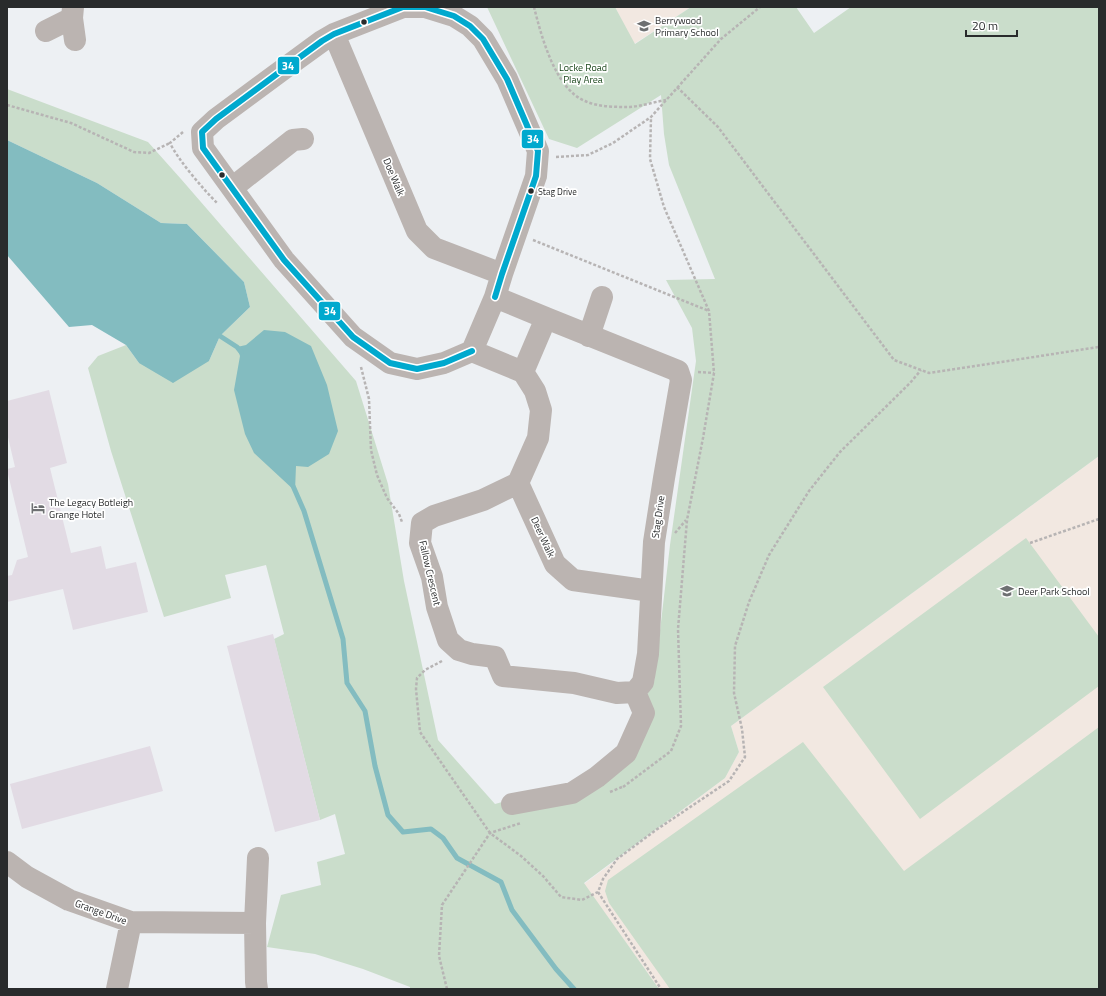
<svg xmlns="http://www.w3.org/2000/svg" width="1106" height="996" viewBox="0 0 1106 996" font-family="'Titillium Web',sans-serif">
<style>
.education{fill:#f2e8e1}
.green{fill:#caddcb}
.water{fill:#83bcc0}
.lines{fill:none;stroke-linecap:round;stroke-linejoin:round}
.stream{stroke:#83bcc0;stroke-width:5}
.building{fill:#e2dbe4}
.path{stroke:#b7b4b4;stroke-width:2.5;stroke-dasharray:3 2;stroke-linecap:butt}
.minor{stroke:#bbb4b1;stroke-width:22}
.bus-1-casing{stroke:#fff;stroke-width:9}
.bus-1{stroke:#00a9ce;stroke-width:6}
.bus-dot{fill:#292b2c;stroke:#fff;stroke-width:1.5}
.labels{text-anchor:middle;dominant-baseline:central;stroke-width:3.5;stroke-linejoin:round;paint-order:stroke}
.bus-label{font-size:9px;fill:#292b2c;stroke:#fff;text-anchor:start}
.poi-label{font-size:10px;fill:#292b2c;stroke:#fff;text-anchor:start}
.park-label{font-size:10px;fill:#103e11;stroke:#fff}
.street-label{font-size:10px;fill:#292b2c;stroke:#fff}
.line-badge{stroke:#fff;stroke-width:1.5}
.badge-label{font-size:11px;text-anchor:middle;font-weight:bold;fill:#fff}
</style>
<rect width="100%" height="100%" fill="#edf0f3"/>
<path class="education" d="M615,7H691L634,44Z
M1099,456V989H659L584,884L725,778L739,752L731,726Z"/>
<path class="green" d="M487,7H615L635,44L691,7H796L814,33L851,7H1099V456L731,726L739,752L725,778L584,883L659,989H410V987L363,969L315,954L267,947L281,895L321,885L317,862L345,854L335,814L320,820L274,639L284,634L266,565L225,575L231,598L164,617L111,451L88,368L98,356L126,345L139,363L209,361L220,336L250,307L244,282L187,224L161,223L97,183L7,140V89L148,142L181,179L356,381L388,484L404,581L438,740L495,804L579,780L611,760L654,682L670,545L696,361L692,328L666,280L715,279L669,165L664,134L661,95L577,148L549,139Z
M1026,538L1099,637V686L920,819L823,687Z
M1099,727V989H670L609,903L605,891L608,880L803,742L904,871Z"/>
<path class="water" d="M7,140L97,183L161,223L187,224L244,282L250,307L220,336L209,361L173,383L139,363L126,345L92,325L69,327L7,255Z
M264,330L285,332L311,346L327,385L338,431L329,454L308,467L296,466L295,491L254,453L245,434L234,390L240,356L237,347L246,345Z"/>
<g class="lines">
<path class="stream" d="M220,336L237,347L241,352
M293,486L304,511L343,639L347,683L365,711L375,766L388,815L403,832L431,829L443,838L457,858L501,882L512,910L556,969L574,989"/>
</g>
<path class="building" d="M49,390L67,463L50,468L71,553L101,546L106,569L136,562L148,612L73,630L63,589L7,602V576L12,575L17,560L28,557L7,470V469L15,467L7,433V401Z
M273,634L320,820L275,832L227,646Z
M150,746L163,791L22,829L10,784Z"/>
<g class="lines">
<path class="path" d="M534,7C541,35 555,89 585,101C598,107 615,107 630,107C642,106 654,102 666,100
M677,87L718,127L894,360L929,373L1099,347
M7,105L71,123L134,152L149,153L170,143
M183,132L170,143C178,160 204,190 217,203
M556,157L588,155L613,143L651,117L721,39L760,7
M533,240L709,311
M361,367L369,399L371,450L377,475L387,498L399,514L402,522
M698,372L714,373
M675,533L686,520
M1030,543L1099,519
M442,661L425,670L417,678L416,689L420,732L490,833L521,856L543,876L561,897L582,900L598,892L603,879L617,859L656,830L729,781L745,757L742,729L734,693L735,646L749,602L769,555L809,491L840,452L910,383L921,370
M623,787L671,751L681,726L678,629L687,520L703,438L714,373L709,311L664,207L650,159L651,117
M610,792L622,787
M598,892L661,989
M447,989L439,956L442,905L490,833L521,823"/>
<path class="minor" d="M73,7L72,18L75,40
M46,31L72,18
M334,34L417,231L434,248L502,274
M232,188L293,140L303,139
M495,297L546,318L523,372L472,351Z
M589,336L602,297
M472,351L444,363L417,369L390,363L353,337L284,260L203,148L202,132L216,119L285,68L322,41L334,34L403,7H425L454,16L470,26L483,39L507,79L538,151L536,176L502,274L495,297
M523,372L535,391L541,410L538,438L518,483L483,500L434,516L422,523L420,543L432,577L437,607L448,640L459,650L472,654L495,657L503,676L574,683L617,693L635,692
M518,483L555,564L573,580L651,591
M512,804L572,793L597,777L626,753L644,713L635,692L643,682L648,654L654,542L664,478L681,380L678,371L546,318
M7,862L27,877L69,900L131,922L255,923
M117,989L131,922
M257,989L256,982L255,923L258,858"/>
<g class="bus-1-casing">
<path id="bus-1" d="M472,351L444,363L417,369L390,363L353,337L284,260L203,148L202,132L216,119L285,68L322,41L334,34L403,7H425L454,16L470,26L483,39L507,79L538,151L536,176L502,274L495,297"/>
</g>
<use href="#bus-1" class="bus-1"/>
</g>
<defs>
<g id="school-bare" transform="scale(1.08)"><path d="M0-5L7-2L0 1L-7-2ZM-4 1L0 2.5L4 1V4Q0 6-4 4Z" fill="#6e7072" stroke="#fff" stroke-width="2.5" paint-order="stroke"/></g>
<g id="hotel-bare" transform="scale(1.08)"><path d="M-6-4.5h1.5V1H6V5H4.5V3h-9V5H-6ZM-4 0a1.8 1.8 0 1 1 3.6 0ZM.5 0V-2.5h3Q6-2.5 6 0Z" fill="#6e7072" stroke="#fff" stroke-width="2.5" paint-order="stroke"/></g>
</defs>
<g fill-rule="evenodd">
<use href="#school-bare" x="644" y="26"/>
<use href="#hotel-bare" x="38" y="508"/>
<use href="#school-bare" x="1007" y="591"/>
</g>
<g class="bus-dot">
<circle cx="364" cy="22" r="3.5"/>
<circle cx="222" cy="175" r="3.5"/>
<circle cx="531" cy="191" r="3.5"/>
</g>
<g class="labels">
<g class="bus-label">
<text x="538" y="191">Stag Drive</text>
</g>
<g class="poi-label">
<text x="655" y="20">Berrywood<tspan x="655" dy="12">Primary School</tspan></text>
<text x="49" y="502">The Legacy Botleigh<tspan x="49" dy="12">Grange Hotel</tspan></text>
<text x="1018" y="591">Deer Park School</text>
</g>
<g class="park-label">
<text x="583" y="67">Locke Road<tspan x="583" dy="12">Play Area</tspan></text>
</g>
<g class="street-label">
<text transform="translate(394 177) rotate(67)">Doe Walk</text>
<text transform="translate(658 517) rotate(-82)">Stag Drive</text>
<text transform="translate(543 537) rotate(65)">Deer Walk</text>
<text transform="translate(430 573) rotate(77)">Fallow Crescent</text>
<text transform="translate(101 912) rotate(20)">Grange Drive</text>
</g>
</g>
<g class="line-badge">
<rect x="277" y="56" width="23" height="19" rx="4" fill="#00a9ce"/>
<rect x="521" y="129" width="23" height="20" rx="4" fill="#00a9ce"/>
<rect x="318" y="301" width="23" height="20" rx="4" fill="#00a9ce"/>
</g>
<g class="badge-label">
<text x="288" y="70">34</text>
<text x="533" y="143">34</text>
<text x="330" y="315">34</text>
</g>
<rect width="1106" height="996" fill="none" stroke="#292b2c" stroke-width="16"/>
<path d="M966 30v6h51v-6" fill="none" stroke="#292b2c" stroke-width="2"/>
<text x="972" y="30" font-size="12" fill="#292b2c" stroke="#ffffff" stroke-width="3" paint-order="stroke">20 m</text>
</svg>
